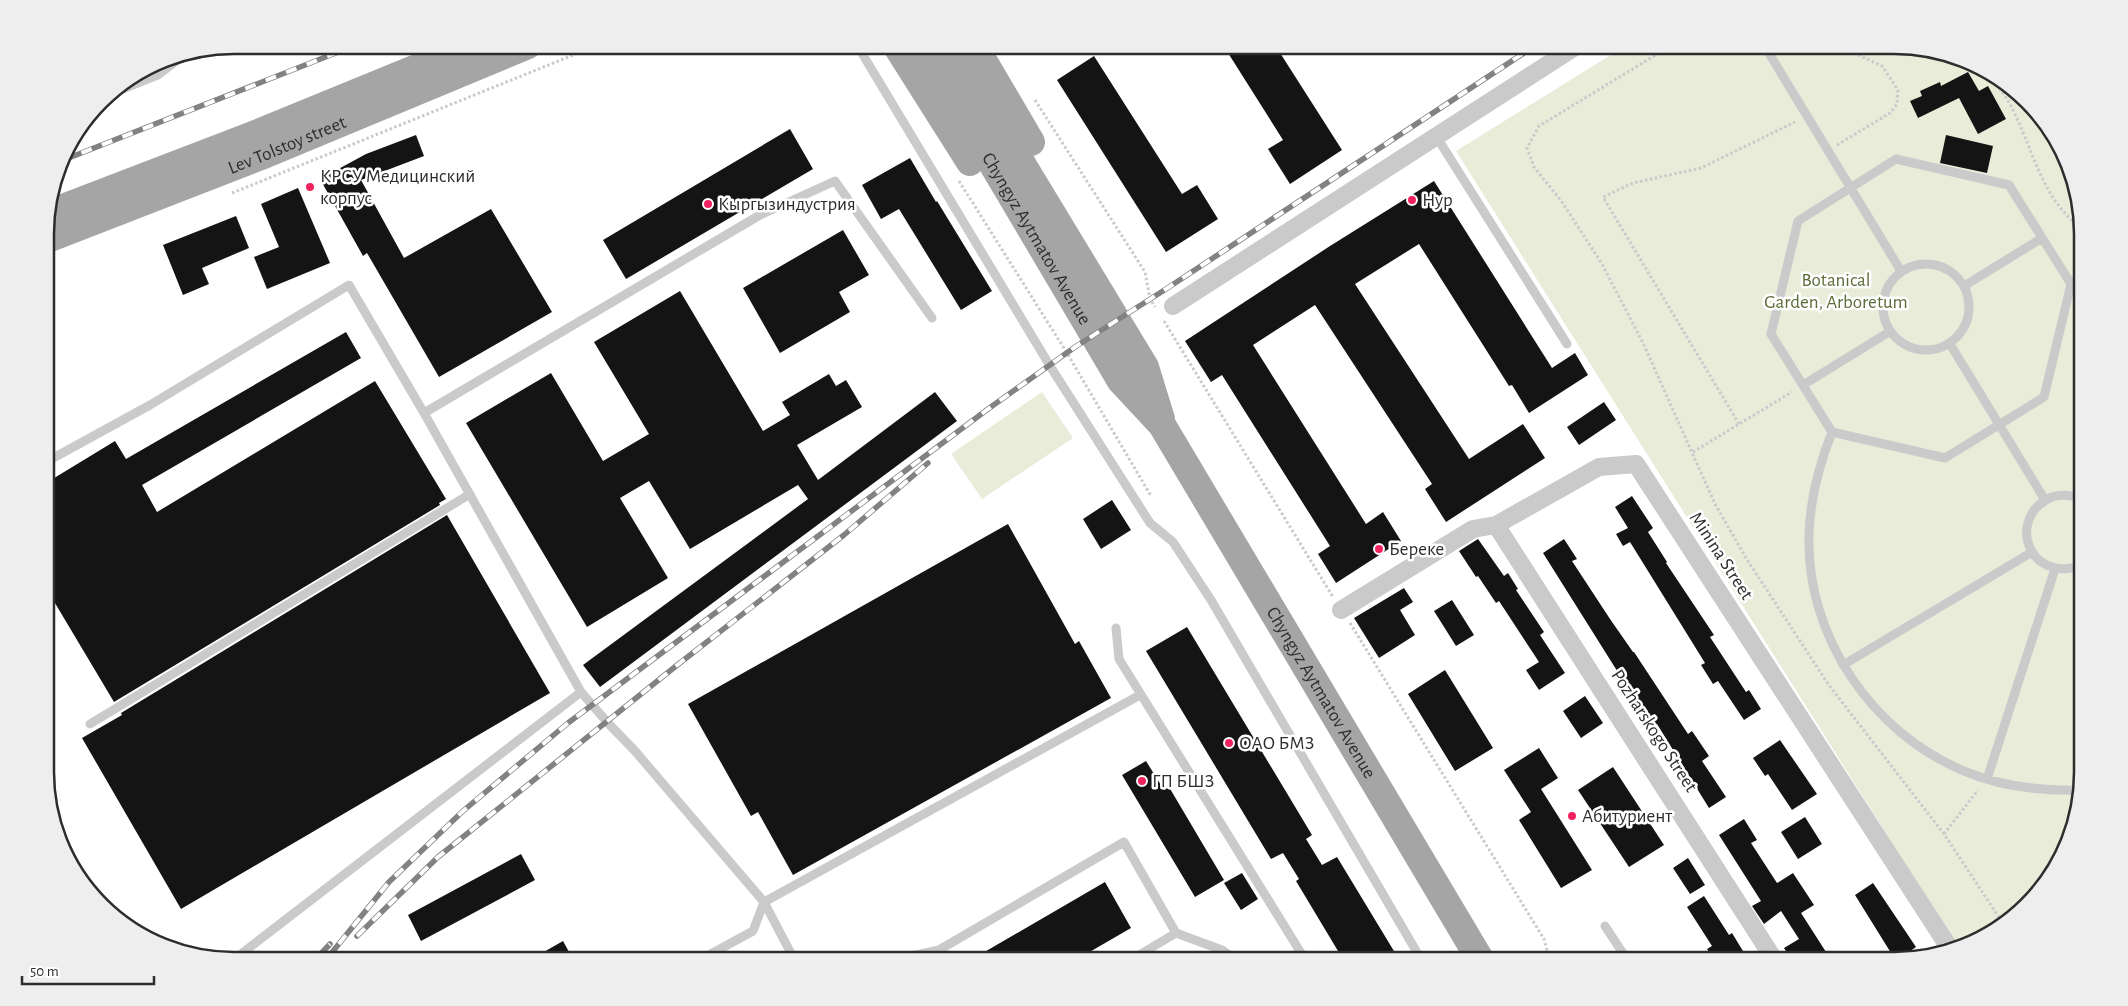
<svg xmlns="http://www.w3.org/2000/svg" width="2128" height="1006" viewBox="0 0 2128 1006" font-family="'Alegreya Sans',sans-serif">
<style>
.green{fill:#e8ecd9}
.building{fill:#141414}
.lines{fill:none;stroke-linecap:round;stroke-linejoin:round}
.path{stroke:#cacaca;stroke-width:3;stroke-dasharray:2.5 2.5;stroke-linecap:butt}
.service{stroke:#cacaca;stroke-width:9}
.minor{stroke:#cacaca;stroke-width:18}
.primary{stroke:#a5a5a5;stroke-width:28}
.rail-casing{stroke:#828282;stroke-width:5.5}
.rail{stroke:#fff;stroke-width:4;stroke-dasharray:11;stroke-linecap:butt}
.poi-dot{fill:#f2225f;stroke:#fff;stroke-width:2}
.labels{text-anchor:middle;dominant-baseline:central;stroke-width:5;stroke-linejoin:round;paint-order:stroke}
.street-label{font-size:19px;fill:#2d2d2d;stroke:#fff}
.poi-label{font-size:19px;fill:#2d2d2d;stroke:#fff;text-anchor:start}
.park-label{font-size:19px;fill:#5c6c38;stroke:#fff}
.rim{fill:none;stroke:#2d2d2d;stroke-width:2.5}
</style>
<rect width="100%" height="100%" fill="#fff"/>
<path class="green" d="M1627,45H1895L1967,59L2009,84L2034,113L2045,120L2069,162L2081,209L2083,773L2069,845L2036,897L1999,929L1959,949L1456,151Z
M1042,392L1073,438L982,499L951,454Z"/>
<path class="building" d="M1223,45H1275L1342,150L1290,184L1268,149L1283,140Z
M1094,56L1182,194L1197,185L1218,219L1166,252L1057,80Z
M1968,72L1979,91L1988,86L2006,119L1978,134L1959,98L1918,118L1910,101L1922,96L1920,91L1940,82L1941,86Z
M790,129L813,169L626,279L603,240Z
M416,135L424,156L361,180L404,258L491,209L552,312L439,377L367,253L363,256L320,179L366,154Z
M1946,135L1993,146L1987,173L1940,163Z
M910,158L936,202L937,201L992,291L961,310L899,209L881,219L862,185Z
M1434,181L1552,368L1575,353L1588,375L1529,413L1512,385L1509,386L1419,244L1355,284L1469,459L1523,424L1545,458L1446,522L1425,489L1432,484L1315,305L1253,345L1366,524L1383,512L1401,541L1336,583L1318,554L1330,546L1222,375L1211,382L1185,341L1330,246Z
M298,188L330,263L267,289L254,257L279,247L261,204Z
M236,216L249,248L202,268L209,284L183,295L163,245Z
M843,230L869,275L839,292L850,312L780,353L743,288Z
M680,291L763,431L790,415L782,402L829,374L836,386L846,380L862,407L797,445L818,480L935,392L957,421L600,687L583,665L808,499L798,485L690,549L649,481L620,498L668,578L587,627L466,423L551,373L603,461L649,434L594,342Z
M346,332L361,358L142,485L157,512L375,381L446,499L439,503L440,505L114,702L46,588V483L115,441L126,459Z
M1604,402L1616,420L1579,445L1567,427Z
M1632,496L1653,528L1648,532L1667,562L1666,563L1714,635L1710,637L1746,692L1749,690L1761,709L1744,720L1718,681L1713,684L1701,665L1705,663L1630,542L1623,546L1616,534L1628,528L1615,507Z
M1112,500L1131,530L1101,549L1083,519Z
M447,515L550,693L181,909L82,738L122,715L121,713Z
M1008,524L1075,644L1079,641L1111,698L793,875L758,812L751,816L688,704Z
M1478,539L1504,576L1508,573L1518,589L1516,590L1544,632L1540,635L1565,673L1539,690L1526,670L1539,662L1499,601L1496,603L1478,576L1476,577L1459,551Z
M1564,539L1577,559L1572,561L1610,619L1633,652H1634L1688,734L1692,731L1709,756L1702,761L1726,797L1709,808L1657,724L1654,726L1633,692L1631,693L1543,553Z
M1404,588L1413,602L1400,610L1415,635L1379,658L1354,618Z
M1452,600L1474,635L1456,646L1434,611Z
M1187,627L1312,835L1306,839L1322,865L1337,857L1400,961H1344L1296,881L1299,879L1283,853L1271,859L1146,651Z
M1445,670L1493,748L1455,771L1408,694Z
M1585,696L1603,723L1581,738L1563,711Z
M1780,740L1817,794L1792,810L1768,774L1765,776L1753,758Z
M1539,748L1558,778L1541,789L1592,870L1561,888L1519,820L1531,812L1504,770Z
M1146,761L1164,790L1169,787L1224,880L1195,897L1122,775Z
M1613,767L1664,845L1629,867L1578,790Z
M1805,817L1822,844L1798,859L1781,832Z
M1744,819L1757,840L1751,843L1777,883L1793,873L1814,905L1801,913L1826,952L1812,961H1792L1784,948L1799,939L1781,911L1764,924L1752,906L1761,901L1719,835Z
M521,854L535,880L421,941L408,915Z
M1688,858L1705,885L1690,894L1673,868Z
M1242,873L1258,899L1241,910L1224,883Z
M1105,882L1131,928L1074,961H969Z
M1873,883L1916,947L1896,961L1855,895Z
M1704,896L1729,935L1732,933L1743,951L1727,961H1715L1707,949L1712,946L1687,907Z
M563,941L574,961H528Z"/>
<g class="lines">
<path class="path" d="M1672,45L1539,126L1527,148L1534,167L1562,202L1602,264L1644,345L1715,504L1746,558L1828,684L1944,834L2004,925
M1983,69C1991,78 2000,88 2007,99C2032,142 2039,197 2081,228
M1035,100L1145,272L1150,299L1155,307
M1837,145L1890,113L1897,104L1898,90L1882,66L1837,45
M959,181L1067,353L1151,496
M232,193L598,45
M1164,321L1333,597
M1739,424L1603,197L1633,183L1701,168L1795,122
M1693,452L1792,392
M1350,623L1544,939L1550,961
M1944,834L1978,790"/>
<path class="service" d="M857,45L1050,366L1150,523L1173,542L1211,600L1422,961
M1764,45L1901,271
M1436,136L1567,344
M1896,159L2009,185L2071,284L2044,397L1945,458L1832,432L1771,334L1798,221Z
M1883 307a43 43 0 1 1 86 0a43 43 0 1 1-86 0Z
M2071,284L2082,285
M1964,286L2042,238
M1950,344L2045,500
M1803,385L1889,332
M424,413L760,215L835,181L932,318
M1832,432C1819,465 1810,498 1809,535C1806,636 1872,733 1964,771C2001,787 2040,791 2080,790
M46,462L150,405L349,285L424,413L581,692L607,722L635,751L764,902L795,961
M2082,500C2074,495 2061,494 2052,497C2005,517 2028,585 2082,565
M1116,628L1119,659L1306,961
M1843,665L2032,552
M90,724L470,494
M1987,779L2055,569
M1605,926L1628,961
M939,950L945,961
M232,961L581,692
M698,961L753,931L764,902L1140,695
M889,961L939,950L1124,842L1176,933L1222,950L1237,961
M1129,961L1176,933"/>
<path class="minor" d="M121,85L156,71L174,57
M1173,306L1578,45
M1496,525L1775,961
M1341,610L1473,529L1496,525L1599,467L1636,464L1952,952"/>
<g class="primary">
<path d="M896,45L970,162"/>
<path id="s1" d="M922,45L1121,381L1162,425L1481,961"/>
<path d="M950,45L1145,367L1161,419"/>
<path d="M974,45L1031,142"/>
<path d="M47,214L253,135L473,45"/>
<path id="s2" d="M45,240L261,156L528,45"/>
</g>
<g class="rail-casing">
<path id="rail" d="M61,161L356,45
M357,936L438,857L676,666L844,535L928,463
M314,961L330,944
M325,961L389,882L463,811L568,723L988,409L1075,347L1166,289L1536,45"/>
</g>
<use href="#rail" class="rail"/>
</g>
<g class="poi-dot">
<circle cx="310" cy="187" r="5"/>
<circle cx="1412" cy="200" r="5"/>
<circle cx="708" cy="204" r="5"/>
<circle cx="1379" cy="549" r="5"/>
<circle cx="1229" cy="743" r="5"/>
<circle cx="1142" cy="781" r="5"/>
<circle cx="1572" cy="816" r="5"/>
</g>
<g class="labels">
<g class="street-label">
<text stroke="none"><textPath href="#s2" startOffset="260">Lev Tolstoy street</textPath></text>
<text stroke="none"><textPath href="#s1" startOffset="225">Chyngyz Aytmatov Avenue</textPath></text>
<text transform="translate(1721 556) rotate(57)">Minina Street</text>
<text stroke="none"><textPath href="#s1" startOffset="762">Chyngyz Aytmatov Avenue</textPath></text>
<text transform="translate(1654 731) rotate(57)">Pozharskogo Street</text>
</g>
<g class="poi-label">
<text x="320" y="176">КРСУ Медицинский<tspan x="320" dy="22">корпус</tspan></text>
<text x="1422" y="200">Нур</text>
<text x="718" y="204">Кыргызиндустрия</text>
<text x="1389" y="549">Береке</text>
<text x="1239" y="743">ОАО БМЗ</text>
<text x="1152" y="781">ГП БШЗ</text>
<text x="1582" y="816">Абитуриент</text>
</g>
<g class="park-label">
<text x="1836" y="280">Botanical<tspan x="1836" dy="22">Garden, Arboretum</tspan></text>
</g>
</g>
<path d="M0 0H2128V1006H0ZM234 54H1894A180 180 0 0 1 2074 234V772A180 180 0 0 1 1894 952H234A180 180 0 0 1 54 772V234A180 180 0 0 1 234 54Z" fill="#eee" fill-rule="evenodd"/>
<path class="rim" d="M234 54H1894A180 180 0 0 1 2074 234V772A180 180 0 0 1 1894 952H234A180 180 0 0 1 54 772V234A180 180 0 0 1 234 54Z"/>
<path d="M22 976v8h132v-8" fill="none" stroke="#2d2d2d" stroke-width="2.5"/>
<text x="30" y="976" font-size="15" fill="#2d2d2d" stroke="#ffffff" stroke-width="4" paint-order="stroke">50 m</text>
</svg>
